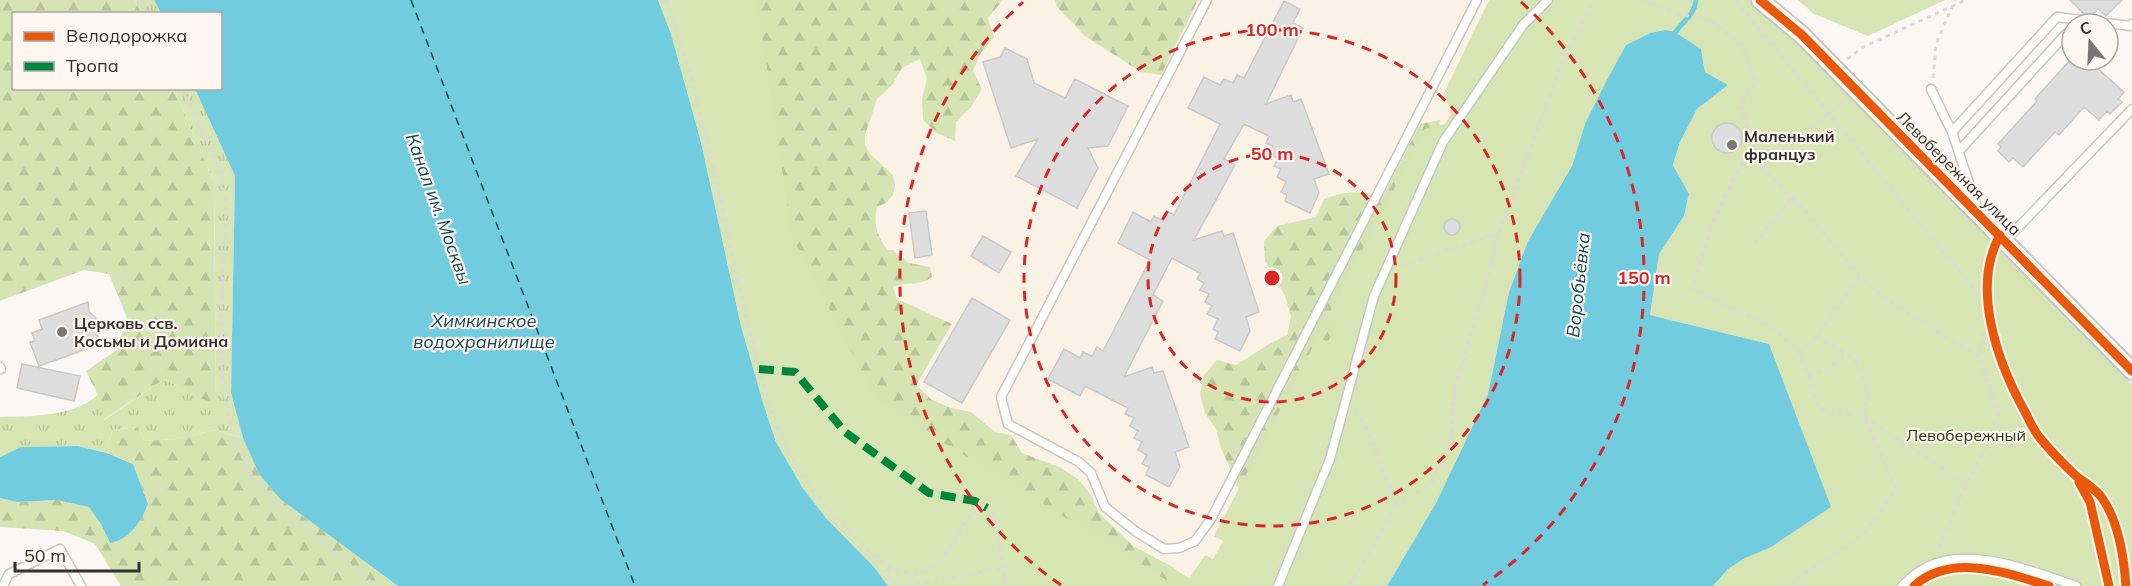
<svg xmlns="http://www.w3.org/2000/svg" width="2132" height="586" viewBox="0 0 2132 586" font-family="Mulish,sans-serif">
<style>
.medical{fill:#f9f2e5}
.grass{fill:url(#grass-tufts)}
.forest{fill:url(#forest-firs)}
.park{fill:#d7e4b3}
.water{fill:#72cce0}
.lines{fill:none;stroke-linecap:round;stroke-linejoin:round}
.stream{stroke:#72cce0;stroke-width:5}
.ferry{stroke:#114855;stroke-width:1.5;stroke-dasharray:8 6;stroke-linecap:butt}
.building{fill:#dedddd;stroke:#cbc9ca;stroke-width:1.5}
.service-casing{stroke:#c9c6c4;stroke-width:11}
.minor-casing{stroke:#c9c6c4;stroke-width:20}
.path{stroke:#dbd9d8;stroke-width:3;stroke-dasharray:4.5 4.5;stroke-linecap:butt}
.service{stroke:#fefefd;stroke-width:8}
.minor{stroke:#fefefd;stroke-width:16}
.quiet{stroke:#00873e;stroke-width:8;stroke-dasharray:15 8;stroke-linecap:butt}
.cycleway-casing{stroke:#fef6f0;stroke-width:13}
.cycleway{stroke:#e8590c;stroke-width:9}
.ring{fill:none;stroke:#d62828;stroke-width:3;stroke-dasharray:10 8}
.poi-dot{fill:#797673;stroke:#fef6f0;stroke-width:2}
.labels{text-anchor:middle;dominant-baseline:central;stroke-width:4.5;stroke-linejoin:round;paint-order:stroke}
.poi-label{font-size:16px;font-weight:bold;fill:#34302e;stroke:#fef6f0;text-anchor:start}
.street-label{font-size:16px;fill:#34302e;stroke:#fef6f0}
.park-label{font-size:16px;fill:#2c3611;stroke:#fef6f0}
.water-label{font-size:18px;font-style:italic;fill:#114855;stroke:#fef6f0}
.centre{fill:#d62828;stroke:#fef6f0;stroke-width:3}
.ring-label{font-size:18px;text-anchor:middle;font-weight:bold;fill:#d62828;stroke:#fef6f0;stroke-width:4.5;stroke-linejoin:round;paint-order:stroke}
</style>
<defs>
<pattern id="grass-tufts" width="24" height="20" patternUnits="userSpaceOnUse" patternTransform="scale(1.5)"><rect width="24" height="20" fill="#d7e4b3"/><path d="M3 7l-1-3M5 7V3M7 7l1-3M15 17l-1-3M17 17v-4M19 17l1-3" fill="none" stroke="#b9c49a"/></pattern>
<pattern id="forest-firs" width="22" height="20" patternUnits="userSpaceOnUse" patternTransform="scale(1.5)"><rect width="22" height="20" fill="#d6e4b3"/><path d="M5 1l3.5 6h-7zM16 11l3.5 6h-7z" fill="#b8c49a"/></pattern>
</defs>
<rect width="100%" height="100%" fill="#faf7f4"/>
<path class="medical" d="M757,0H1489L1445,93L1451,114L1317,338L1214,535L1223,541L1213,560L1204,555L1184,586L878,402Z"/>
<path class="grass" d="M135,0H154L161,13H141Z
M174,89H195L235,176L231,393L243,438L214,430L178,439L144,441L138,427L112,430L108,453L78,446L21,447L0,457V417C32,416 73,417 98,395L104,420L164,379L216,405L214,182Z"/>
<path class="forest" d="M0,0H135L141,13L14,14V88L174,89L214,182L216,406L164,379L103,420L98,395L86,371L117,350L127,318L109,274L84,270L0,301Z
M688,0H1003L988,18L994,37L981,53L973,71L982,89L971,107L956,122L955,141L937,133L923,120L922,99L927,79L920,59L902,68L892,85L877,99L865,135V145L870,154L893,175L895,185L893,195L886,203L877,207C873,225 877,236 888,250H892L909,263L930,267L932,277C918,287 908,281 893,287L897,299L952,324L916,385L932,400L951,408L971,412L995,432L1011,435L1022,453L1059,467L1078,479L1091,495L1099,513L1133,546L1171,566L1188,578H1208L1238,509L1239,489L1221,448L1216,429L1205,413L1200,394L1204,375L1217,360L1236,365L1269,344L1287,335L1291,316L1285,296L1265,261L1264,241L1277,226L1316,217L1324,199C1348,190 1358,191 1383,196L1420,124L1440,120L1384,586H928Z
M1054,0H1198L1161,75L1141,72L1085,36L1057,7Z
M138,427L144,441L178,439L214,430L243,438L259,474L280,499L398,586H121L95,544L63,531L0,527V498L17,502L57,500L90,507L101,524L110,543L148,504L133,464L108,453L112,430Z"/>
<path class="park" d="M658,0H757L792,237L878,402L1176,586H888L875,568L826,518L802,487L776,442L764,406L741,326L701,142L671,34Z
M1489,0H1750C1797,41 1840,86 1884,130C1967,214 2048,301 2132,384V586H1713L1728,569L1745,558L1769,344L1650,315L1659,253L1684,216L1689,194L1673,165L1680,142L1697,109L1728,85L1705,72L1701,49L1675,32L1650,33L1626,45L1585,124L1572,166L1528,241L1509,292L1488,394L1436,503L1387,586H1184L1205,555L1213,559L1223,541L1214,536L1318,337L1328,342L1336,324L1327,318L1425,129L1445,124L1451,114L1444,93Z
M1798,0H1945L1868,36L1814,14Z"/>
<path class="water" d="M154,0H658L671,34L701,142L741,326L764,406L776,442L802,487L826,518L875,568L888,586H398L280,499L259,474L243,438L231,393L235,176L195,89L220,88V14L161,13Z
M1665,30L1675,32L1701,49L1705,72L1728,85L1697,109L1680,142L1673,165L1689,194L1684,216L1659,254L1650,315L1769,344L1831,507L1771,547L1745,558L1728,569L1713,586H1387L1436,503L1488,394L1509,292L1528,241L1572,166L1585,124L1607,80L1626,45L1650,33Z
M78,446L107,453L133,464L148,504C140,523 130,539 110,543L101,524L89,507L57,500L17,502L0,498V457L21,447Z"/>
<g class="lines">
<path class="stream" d="M1672,38C1679,23 1694,18 1696,0"/>
<path class="ferry" d="M411,0L635,586"/>
</g>
<path class="building" d="M2070,0H2122L2106,16L2098,9L2092,15L2084,14Z
M1284,1L1300,9L1293,23L1303,28L1266,104L1291,95L1293,102L1301,99L1329,174L1314,179L1319,193L1310,213L1285,201L1287,195L1281,192L1286,182L1277,177L1281,169L1274,166L1278,158L1269,154L1273,146L1266,143L1269,136L1244,124L1224,159L1235,165L1194,240L1222,231L1224,236L1233,233L1259,312L1246,317L1250,331L1240,351L1215,339L1218,332L1213,329L1218,319L1207,314L1212,306L1205,302L1209,294L1200,290L1204,283L1197,279L1200,273L1172,258L1153,295L1163,301L1124,377L1152,367L1154,373L1163,371L1189,447L1175,452L1180,467L1169,487L1146,475L1149,467L1142,464L1147,455L1138,450L1142,442L1134,438L1138,431L1130,426L1134,418L1125,414L1128,408L1085,386L1080,396L1048,379L1064,349L1080,358L1083,352L1092,356L1097,347L1103,351L1150,260L1118,243L1133,212L1151,222L1154,216L1162,220L1167,211L1174,215L1220,124L1188,108L1204,77L1220,85L1224,79L1233,83L1237,75L1244,78Z
M1005,48L1027,59L1034,83L1065,98L1075,79L1128,106L1108,146L1088,148L1098,168L1077,208L1016,176L1038,139L1011,148L983,62L1000,57Z
M2070,60H2088L2124,92L2118,99L2122,102L2110,114L2107,111L2099,120L2084,107L2059,135L2055,132L2023,167L2013,158L2009,162L1998,151L2001,147L1998,144L2037,101L2035,99Z
M1712 138a15 15 0 1 1 30 0a15 15 0 1 1-30 0Z
M926,211L932,255L915,258L909,213Z
M1444 227a8 8 0 1 1 16 0a8 8 0 1 1-16 0Z
M983,236L1011,252L999,273L971,256Z
M972,298L1010,320L962,403L924,382Z
M88,302L89,312L95,317L98,324L96,334L104,343L39,366L30,342L35,341L32,333L42,329L39,320Z
M22,364L80,376L74,401L17,388Z"/>
<g class="lines">
<g class="service-casing">
<path id="service" d="M1207,0L1001,397L1008,424L1079,462L1091,473L1105,507L1135,531L1164,549L1179,548L1195,541L1211,519L1477,0
M1931,89L1952,132L1978,210
M1952,132L2057,17L2131,26L2132,24
M1959,151L2066,34
M2005,241L2132,109
M0,367L1,369
M3,586L9,574L60,549L81,586
M1278,586L1330,459L1374,296L1443,142L1523,25L1548,0
M1902,586C1908,581 1913,575 1920,571C1963,542 2032,571 2076,586"/>
</g>
<g class="minor-casing">
<path id="minor" d="M1760,0L1802,35L2132,371"/>
</g>
<path class="path" d="M141,0L148,14
M666,0C698,86 715,178 735,267C748,325 760,383 782,438C793,464 811,488 829,509C839,522 878,562 891,568C900,573 912,574 922,572C930,570 938,562 944,556C954,544 979,485 996,519L1006,586
M1642,0L1682,15L1711,20L1740,44L1756,81L1740,106L1762,168L1792,197L1824,233L1860,277L1884,298L1979,357L1998,415L1985,449L1966,484L1938,551
M1735,0L1988,306L1979,357
M1847,59L1863,47L1966,0
M1933,78L1936,44L1955,0
M183,88C193,111 204,133 213,155C217,165 223,175 224,185C228,207 224,232 224,254C220,337 210,436 273,502L376,586
M1757,151L1742,163L1723,201L1713,222L1692,289L1764,323L1782,336L1800,353L1817,403L1826,413H1846L1864,417L1966,484
M1762,168L1844,101
M1754,244L1792,197
M1402,265L1498,234
M1800,353L1817,336
M2000,357L2010,343
M1808,376L1824,371L1847,355
M1355,411L1365,426L1397,505
M889,568L885,573L897,586
M907,586L1002,568
M1349,586L1397,505L1432,482L1451,441L1454,392L1490,269L1498,234L1562,64L1594,0
M1791,586C1808,568 1833,557 1852,543C1871,529 1883,507 1896,489L1864,417L1868,391L1855,360L1817,336L1859,278"/>
<use href="#service" class="service"/>
<use href="#minor" class="minor"/>
<path class="quiet" d="M759,369L795,372L845,432L929,493L975,501L987,508"/>
<g class="cycleway-casing">
<path id="cycleway" d="M1760,0L1802,35L2132,371
M2000,235C1971,287 1997,361 2024,410C2029,419 2033,430 2040,438C2050,450 2062,463 2074,474C2083,482 2095,488 2102,498C2119,522 2124,558 2126,586
M2079,482L2090,502L2109,586
M1914,586C1952,552 2007,573 2049,586"/>
</g>
<use href="#cycleway" class="cycleway"/>
</g>
<g class="ring">
<circle cx="1272" cy="278" r="124"/>
<circle cx="1272" cy="278" r="248"/>
<path d="M1061 585A372 372 0 0 1 1023 2M1521 2A372 372 0 0 1 1483 585"/>
</g>
<g class="poi-dot">
<circle cx="1732" cy="145" r="6"/>
<circle cx="62" cy="332" r="6"/>
</g>
<g class="labels">
<g class="poi-label">
<text x="1744" y="136">Маленький<tspan x="1744" dy="18">француз</tspan></text>
<text x="74" y="323">Церковь ссв.<tspan x="74" dy="18">Косьмы и Домиана</tspan></text>
</g>
<g class="street-label">
<text transform="translate(1959 173) rotate(45)">Левобережная улица</text>
</g>
<g class="park-label">
<text x="1966" y="435">Левобережный</text>
</g>
<g class="water-label">
<text transform="translate(439 209) rotate(70)">Канал им. Москвы</text>
<text transform="translate(1578 285) rotate(-84)">Воробьёвка</text>
<text x="484" y="320">Химкинское<tspan x="484" dy="21">водохранилище</tspan></text>
</g>
</g>
<circle cx="1272" cy="278" r="9" class="centre"/>
<g class="ring-label">
<text x="1272" y="36">100 m</text>
<text x="1272" y="160">50 m</text>
<text x="1644" y="284">150 m</text>
</g>
<rect x="12" y="12" width="210" height="78" fill="#fef6f0" stroke="#ada7a2" stroke-width="1.5"/>
<rect x="24" y="32" width="30" height="9" fill="#e8590c" stroke="#ada7a2" stroke-width="1.5"/>
<text x="66" y="42" font-size="18" fill="#34302e">Велодорожка</text>
<rect x="24" y="62" width="30" height="9" fill="#00873e" stroke="#ada7a2" stroke-width="1.5"/>
<text x="66" y="72" font-size="18" fill="#34302e">Тропа</text>
<g transform="translate(2090 42) rotate(342)"><circle r="28" fill="#fef6f0" stroke="#ada7a2" stroke-width="1.5"/>
<path d="M0-4.5L10 22L0 15L-10 22Z" fill="#797673"/>
<text y="-9" font-size="16" font-weight="bold" text-anchor="middle" fill="#34302e">С</text>
</g>
<path d="M15 562v9h124v-9" fill="none" stroke="#34302e" stroke-width="3"/>
<text x="24" y="562" font-size="18" fill="#34302e" stroke="#fef6f0" stroke-width="4.5" paint-order="stroke">50 m</text>
</svg>
